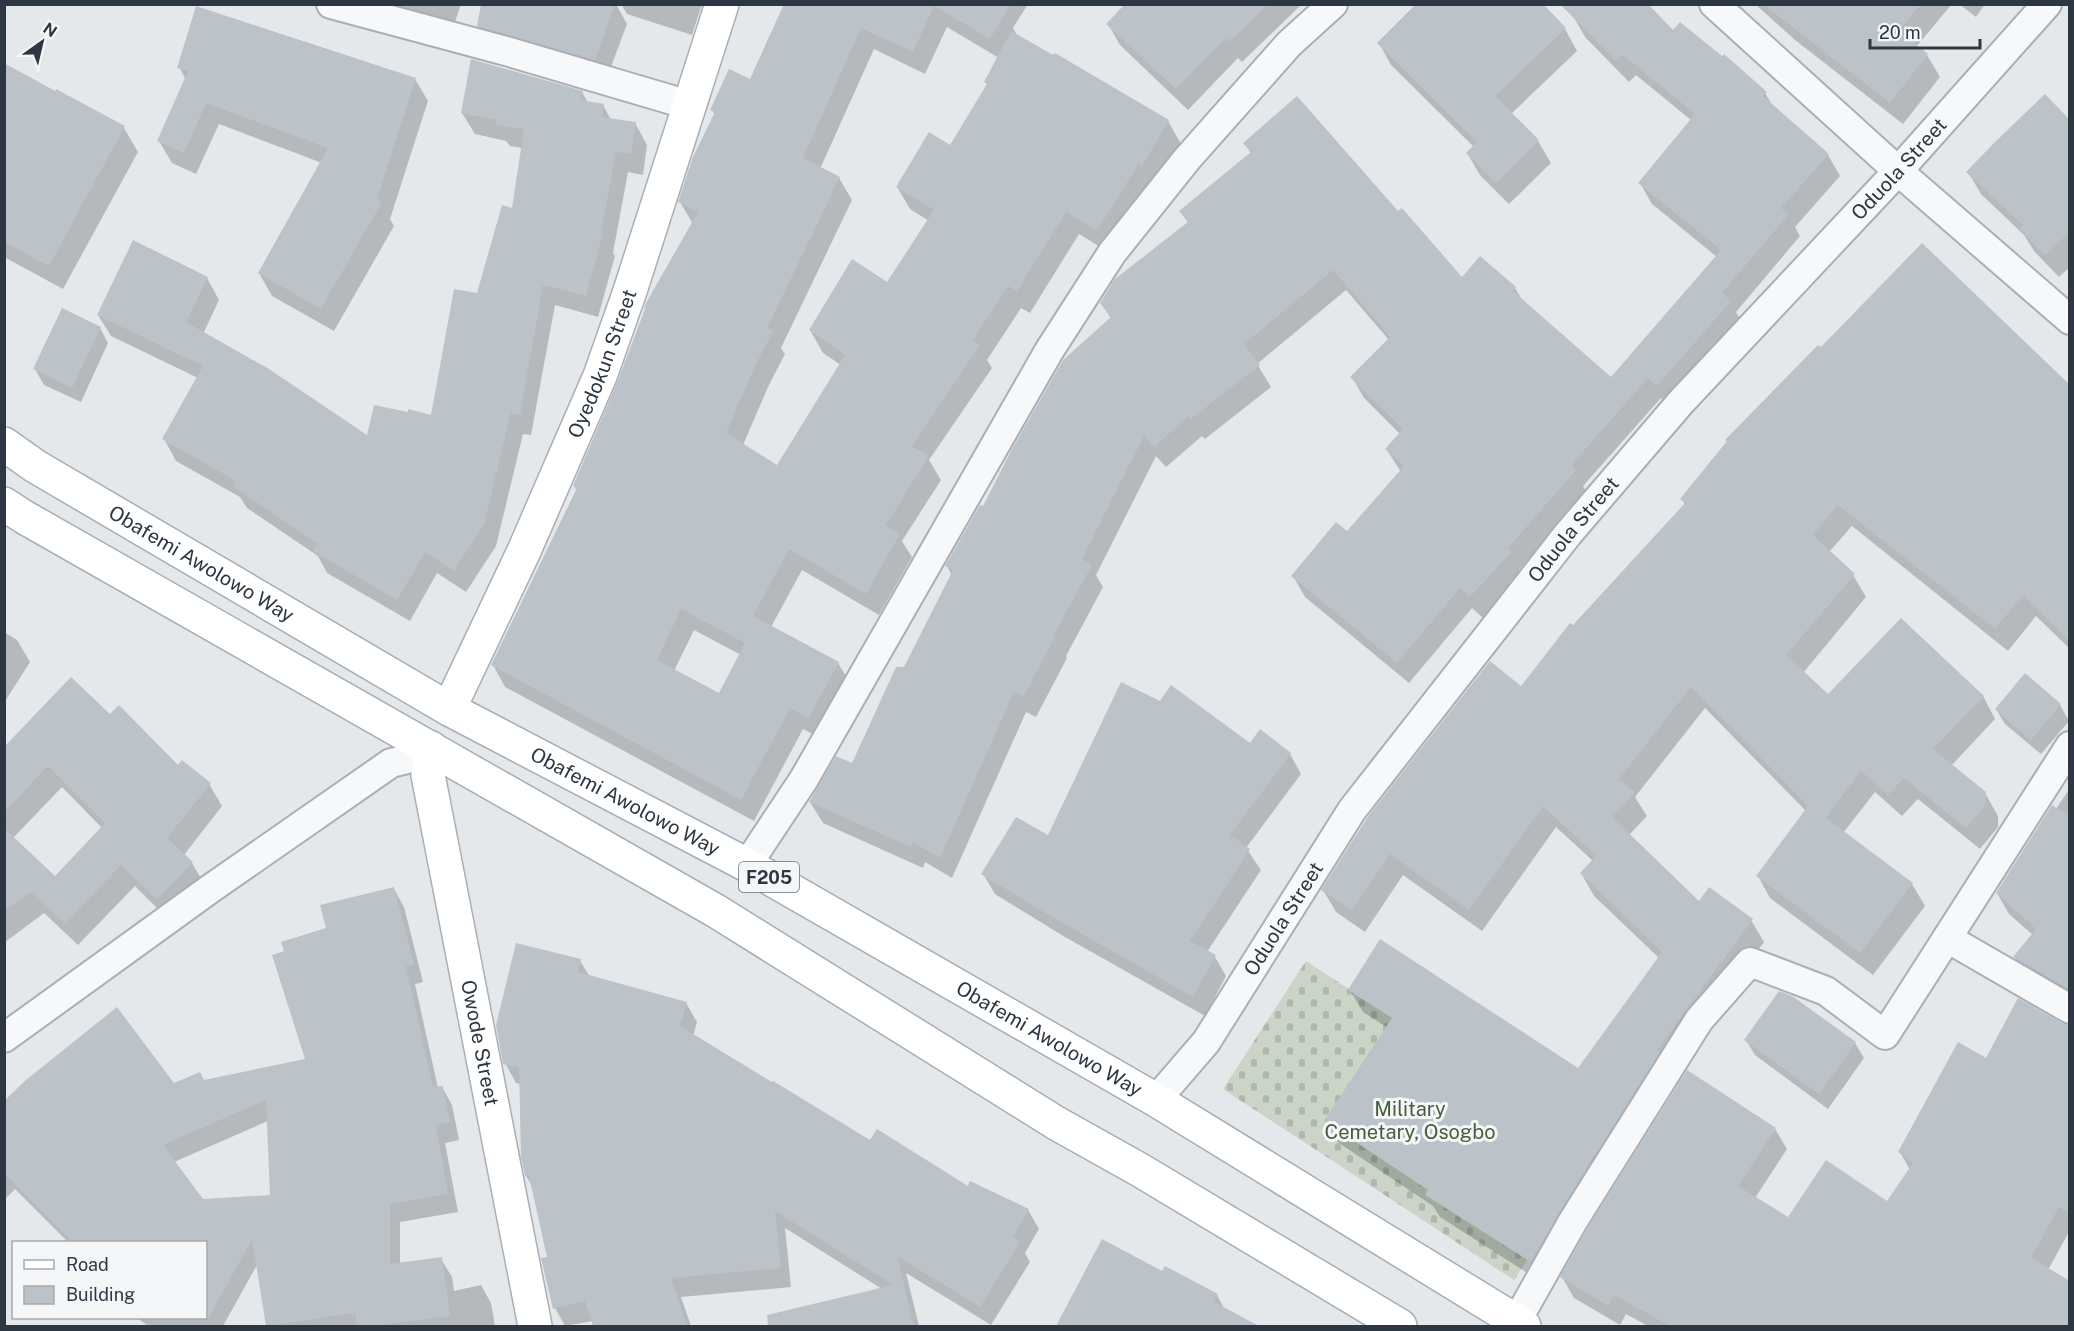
<svg xmlns="http://www.w3.org/2000/svg" width="2074" height="1331" viewBox="0 0 2074 1331" font-family="'Public Sans',sans-serif">
<style>
.cemetery{fill:url(#cemetery-stones)}
.shadow{fill:#0003;fill-rule:evenodd}
.building{fill:#bbc2c8;fill-rule:evenodd}
.lines{fill:none;stroke-linecap:round;stroke-linejoin:round}
.street-casing{stroke:#a9afb5;stroke-width:32}
.secondary-casing{stroke:#a9afb5;stroke-width:36}
.primary-casing{stroke:#a4aeb6;stroke-width:36}
.street{stroke:#f7f8f9;stroke-width:28}
.secondary{stroke:#fff;stroke-width:33}
.primary{stroke:#fff;stroke-width:33}
.labels{text-anchor:middle;dominant-baseline:central;stroke-width:6;stroke-linejoin:round;paint-order:stroke}
.shield{fill:#f4f6f8;stroke:#687079;stroke-width:1.5}
.shield-label{font-size:18px;font-weight:bold;fill:#2c3743}
.street-label{font-size:20px;fill:#2c3743;stroke:#f4f6f8}
.park-label{font-size:20px;fill:#465e3b;stroke:#f4f6f8}
</style>
<defs>
<pattern id="cemetery-stones" width="16" height="16" patternUnits="userSpaceOnUse" patternTransform="scale(1.5)"><rect width="16" height="16" fill="#cbd4c6"/><path d="M2 7V4a2 2 0 0 1 4 0v3zM10 15v-3a2 2 0 0 1 4 0v3z" fill="#aeb7ab"/></pattern>
</defs>
<rect width="100%" height="100%" fill="#e4e8eb"/>
<path class="cemetery" d="M1306,961L1598,1152L1514,1280L1223,1089Z"/>
<path class="shadow" d="M317,4H461L454,25Z
M482,4H616L627,24L606,80L490,46L478,26Z
M621,4H702L692,35L627,14Z
M797,4H1028L1013,28L1018,37L1168,121L1181,144L1155,187L1110,253L1079,234L1030,313L1021,308L987,360L992,368L929,460L941,480L902,541L912,557L879,615L802,570L771,627L838,663L851,685L822,739L803,729L754,821L505,687L493,665L577,491L574,486L693,224L680,202L715,115L712,110L751,81ZM947,27L999,58L986,82L988,85L951,147L897,187L910,209L929,221L887,284L810,330L823,353L841,365L777,467L743,445L768,387L785,354L781,348L852,200L839,178L820,169L874,49L925,74ZM694,630L741,655L720,695L674,671Z
M1127,4H1302L1242,62L1238,58L1188,110L1120,45L1108,24Z
M1755,4H1952L1916,47L1927,55L1940,77L1903,124L1795,40Z
M1959,4H1985L1976,17Z
M1573,16L1673,32L1765,93L1774,108L1828,155L1840,176L1795,227L1800,236L1736,312L1742,323L1670,406L1661,398L1583,486L1587,492L1519,570L1522,574L1483,618L1472,608L1409,683L1305,597L1293,576L1347,533L1401,472L1387,450L1400,434L1364,398L1352,377L1389,340L1346,290L1257,364L1271,387L1205,439L1202,436L1166,467L1156,456L1096,575L1103,587L1066,656L1067,658L1036,717L1026,712L952,878L925,862L923,868L823,823L810,802L853,765L952,576L947,566L1111,319L1102,303L1188,223L1181,211L1251,154L1245,143L1398,213L1462,280L1515,288L1524,303L1611,380L1717,257L1652,204L1640,183L1691,120L1636,75L1629,82L1585,37Z
M1565,29L1577,51L1511,114L1538,141L1551,163L1509,204L1480,175L1467,153L1474,147L1391,65L1379,43Z
M4,64L124,128L138,152L63,289L4,257Z
M179,67L415,79L428,101L390,219L394,226L334,331L272,296L259,273L322,163L219,124L196,174L172,163L159,141L186,80Z
M582,92L588,103L603,105L611,120L635,123L647,145L643,175L628,172L613,253L615,256L598,317L555,305L531,435L523,434L496,546L466,592L437,573L410,621L327,573L318,556L247,508L240,497L176,461L164,439L198,378L111,336L98,315L207,278L219,300L203,334L368,438L432,417L513,210L522,148L510,146L506,141L475,134L462,113Z
M2070,122V267L2059,277L2034,251L2024,235L1981,194L1968,172Z
M100,328L108,343L81,402L44,385L35,369Z
M2070,387V649L2036,616L2008,651L1852,526L1829,552L1853,575L1866,597L1803,673L1828,696H1983L1995,719L1951,766L1985,793L1998,816V827L1980,849L1918,799L1902,816L1875,792L1843,833L1912,884L1925,906L1873,975L1770,898L1758,876L1806,811L1705,708L1635,797L1647,816L1629,835L1700,903L1751,920L1764,942L1670,1072L1543,1283L1440,1217L1433,1206L1339,1143L1326,1121L1388,1028L1363,1012L1350,990L1578,1070L1659,958L1594,896L1581,873L1593,861L1556,827L1482,931L1403,875L1365,932L1336,912L1323,890L1521,688L1685,505L1682,499Z
M4,632L17,640L30,662L4,703Z
M2025,676L2060,705L2069,721L2041,754L2005,724L1996,709Z
M110,716L178,767L209,784L222,806L184,855L192,863L205,885L170,921L135,886L78,945L44,913L4,943V749ZM62,787L102,828L55,878L13,838Z
M1250,745L1290,754L1301,774L1246,848L1261,870L1207,952L1215,957L1226,976L1205,1016L1065,937L995,894L983,874L1048,837Z
M2070,788V1002L2026,978L2015,957L2033,935L2009,914L1997,893L2056,809Z
M394,889L404,907L423,982L415,984L438,1088L442,1087L452,1105L459,1140L445,1143L458,1212L400,1222V1264L441,1259L452,1277L454,1291L481,1285L491,1303L495,1326H268L257,1265L223,1326H148L137,1318H206V1242H68L15,1189L4,1200V1104L204,1081L307,1060L286,952L328,929ZM268,1121L272,1196L202,1201L174,1162Z
M580,961L590,977L686,1003L697,1022L693,1036L870,1142L968,1188L1028,1210L1039,1229L1025,1253L1030,1262L991,1325L906,1273L919,1326H819L814,1306L882,1289L785,1228L791,1287L681,1297L691,1326H594L593,1321L565,1326L555,1308L549,1258L533,1187L526,1176L521,1084L516,1083L505,1063Z
M2062,1025L2070,1027V1230L2048,1270L2070,1283V1326H1648L1626,1314L1620,1325L1574,1298L1562,1277L1775,1129L1787,1149L1755,1198L1788,1219L1888,1203L1910,1170L1900,1152L1987,1060Z
M1746,1040L1855,1043L1864,1058L1828,1109L1755,1055Z
M1103,1241L1163,1273L1217,1295L1225,1310L1256,1326H1057Z"/>
<path class="building" d="M481,4H615L595,60L477,26Z
M784,4H1011L990,39L934,6L913,52L861,28L803,158L840,177L767,328L773,331L756,364L726,433L777,465L845,355L809,330L852,259L887,282L934,210L896,187L929,132L950,145L987,84L984,82L1011,31L1053,55L1055,53L1169,120L1142,166L1139,163L1097,231L1066,212L1017,291L1008,286L973,340L980,345L912,446L929,456L886,525L900,534L866,594L789,549L753,616L839,662L809,718L790,708L741,800L491,665L577,488L573,486L617,383L645,309L644,308L646,303L698,212L678,202L693,157L715,112L710,110L729,69L750,79ZM681,609L745,643L719,693L657,660Z
M1125,4H1268L1229,42L1225,38L1176,89L1106,24Z
M1416,4H1543L1566,28L1495,96L1539,140L1496,183L1466,153L1477,142L1377,43Z
M1560,4H1648L1673,30L1680,22L1722,56L1724,54L1767,92L1763,96L1829,154L1781,208L1789,214L1722,293L1731,301L1657,386L1648,378L1571,465L1576,470L1507,549L1511,552L1470,597L1460,588L1397,663L1291,576L1336,522L1347,531L1404,466L1385,449L1403,429L1350,377L1390,337L1333,270L1244,344L1260,365L1191,419L1189,416L1154,447L1144,436L1082,559L1092,565L1054,635L1055,636L1024,697L1014,692L940,858L913,842L911,847L809,802L836,756L852,763L896,667H904L953,570L945,566L980,505L983,506L1012,449L1063,360L1111,317L1100,303L1115,279L1188,222L1179,211L1251,152L1243,143L1297,96L1398,211L1402,208L1462,277L1480,256L1516,287L1513,291L1611,377L1721,250L1638,183L1695,114L1623,55L1616,61Z
M1763,4H1921L1899,31L1928,54L1890,103Z
M196,6L416,78L377,199L382,202L321,309L258,273L328,148L206,103L184,153L157,141L188,71L177,68Z
M471,59L583,91L580,100L604,104L602,117L636,122L631,154L616,152L601,233H603L586,296L543,285L520,415L511,413L484,524L454,571L425,552L397,600L313,551L317,544L233,486L236,481L162,439L203,366L97,315L133,240L208,277L186,322L269,369L367,435L374,405L408,412V409L431,415L454,289L477,293L502,205L512,208L524,129L496,125V120L461,113Z
M4,63L55,91L56,89L125,126L49,266L4,242Z
M2045,94L2070,120V232L2045,255L2019,229L2023,225L1966,172L1994,143Z
M1922,243L2070,385V642L2023,595L1995,629L1838,505L1813,535L1855,574L1786,655L1828,694L1901,618L1984,696L1933,749L1986,792V804L1966,828L1904,778L1888,795L1861,771L1826,818L1913,883L1860,953L1756,876L1808,806L1691,687L1619,779L1635,793L1612,817L1699,901L1709,887L1753,919L1657,1050L1660,1052L1559,1213L1532,1260L1529,1261L1425,1195L1428,1190L1324,1121L1392,1018L1348,990L1380,939L1578,1068L1662,952L1580,873L1596,856L1543,806L1469,910L1390,854L1352,910L1321,890L1369,815L1490,661L1521,686L1570,623L1573,625L1685,503L1680,499L1727,441L1725,440L1818,345L1821,347Z
M62,308L101,327L72,388L33,369Z
M2025,673L2061,704L2031,740L1995,709Z
M71,677L110,714L119,705L178,765L182,760L211,783L167,838L193,862L157,899L121,865L65,924L31,892L4,911V828L55,876L105,823L48,766L4,812V747Z
M1121,682L1160,701L1171,685L1250,743L1260,729L1291,753L1230,835L1250,849L1190,941L1216,955L1193,997L1052,917L981,874L1016,817L1048,835Z
M2052,805L2070,816V990L2013,957L2036,929L1996,893Z
M394,887L414,964L406,966L433,1087L443,1086L450,1122L436,1125L448,1194L390,1204V1264L442,1257L450,1316L372,1326H357L355,1313L266,1326L252,1239L206,1323V1242H73L4,1173V1101L26,1080L117,1007L174,1083L200,1072L204,1080L305,1059L272,955L284,951L281,942L326,928L320,905ZM266,1100L270,1195L203,1199L163,1145Z
M516,943L581,959L578,972L687,1002L680,1026L772,1082L773,1081L870,1140L877,1129L968,1186L970,1181L1029,1209L1013,1237L1020,1242L980,1307L897,1256L914,1326H768L767,1315L893,1285L775,1211L781,1268L671,1278L687,1326H593L585,1301L553,1309L541,1258L547,1257L529,1176H525L521,1157L519,1068L503,1064L496,1025Z
M1779,991L1792,996L1856,1042L1819,1094L1744,1040Z
M2018,998L2062,1023L2070,1025V1213L2059,1207L2031,1258L2070,1281V1326H1670L1614,1295L1608,1306L1560,1277L1587,1229L1687,1070L1776,1128L1738,1186L1788,1217L1826,1160L1887,1201L1913,1163L1898,1152L1958,1042L1986,1058Z
M1102,1239L1162,1271L1165,1266L1218,1294L1214,1302L1259,1326H1056Z"/>
<g class="lines">
<g class="street-casing">
<g id="street">
<path d="M331,4L506,51L689,105"/>
<path d="M1714,4L1898,171L2070,320"/>
<path d="M747,865L804,779L1049,351L1112,253L1187,159L1289,44L1333,4"/>
<path d="M1947,938L2070,1009"/>
<path d="M4,1038L210,889L391,763L412,758H430"/>
<path id="s1" d="M1156,1100L1206,1042L1352,810L1568,534L1681,402L1898,171L2047,4"/>
<path d="M1516,1322L1573,1221L1699,1020L1750,962L1826,991L1885,1035L2070,746"/>
</g>
</g>
<g class="secondary-casing">
<g id="secondary">
<path id="s2" d="M449,709L524,551L600,376L630,291L722,4"/>
<path id="s3" d="M431,748L428,775L535,1326"/>
</g>
</g>
<g class="primary-casing">
<g id="primary">
<path id="s4" d="M4,444L35,466L449,709L747,865L1156,1100L1524,1326"/>
<path d="M4,504L24,517L716,911L1056,1123L1140,1170L1400,1326"/>
</g>
</g>
<use href="#street" class="street"/>
<use href="#secondary" class="secondary"/>
<use href="#primary" class="primary"/>
</g>
<g class="labels">
<rect class="shield" x="739" y="862" width="60" height="30" rx="4.5"/>
<g class="shield-label">
<text x="769" y="877">F205</text>
</g>
<g class="street-label">
<text stroke="none"><textPath href="#s1" startOffset="1194">Oduola Street</textPath></text>
<text stroke="none"><textPath href="#s2" startOffset="378">Oyedokun Street</textPath></text>
<text stroke="none"><textPath href="#s1" startOffset="708">Oduola Street</textPath></text>
<text stroke="none"><textPath href="#s4" startOffset="231">Obafemi Awolowo Way</textPath></text>
<text stroke="none"><textPath href="#s4" startOffset="717">Obafemi Awolowo Way</textPath></text>
<text stroke="none"><textPath href="#s1" startOffset="222">Oduola Street</textPath></text>
<text stroke="none"><textPath href="#s4" startOffset="1203">Obafemi Awolowo Way</textPath></text>
<text stroke="none"><textPath href="#s3" startOffset="300">Owode Street</textPath></text>
</g>
<g class="park-label">
<text x="1410" y="1109">Military<tspan x="1410" dy="23">Cemetary, Osogbo</tspan></text>
</g>
</g>
<rect width="2074" height="1331" fill="none" stroke="#2c3743" stroke-width="12"/>
<rect x="12" y="1241" width="195" height="78" fill="#f4f6f8" stroke="#a4aab0" stroke-width="1.5"/>
<rect x="24" y="1260" width="30" height="9" fill="#ffffff" stroke="#a4aab0" stroke-width="1.5"/>
<text x="66" y="1271" font-size="18" fill="#2c3743">Road</text>
<rect x="24" y="1286" width="30" height="18" fill="#bbc2c8" stroke="#a4aab0" stroke-width="1.5"/>
<text x="66" y="1301" font-size="18" fill="#2c3743">Building</text>
<g transform="translate(42 42) rotate(34)" stroke="#f4f6f8" stroke-width="4.5" paint-order="stroke">
<path d="M0-4.5L10 22L0 15L-10 22Z" fill="#2c3743"/>
<text y="-9" font-size="16" font-weight="bold" text-anchor="middle" fill="#2c3743">N</text>
</g>
<path d="M1870 39v9h110v-9" fill="none" stroke="#2c3743" stroke-width="3"/>
<text x="1879" y="39" font-size="18" fill="#2c3743" stroke="#f4f6f8" stroke-width="4.5" paint-order="stroke">20 m</text>
</svg>
